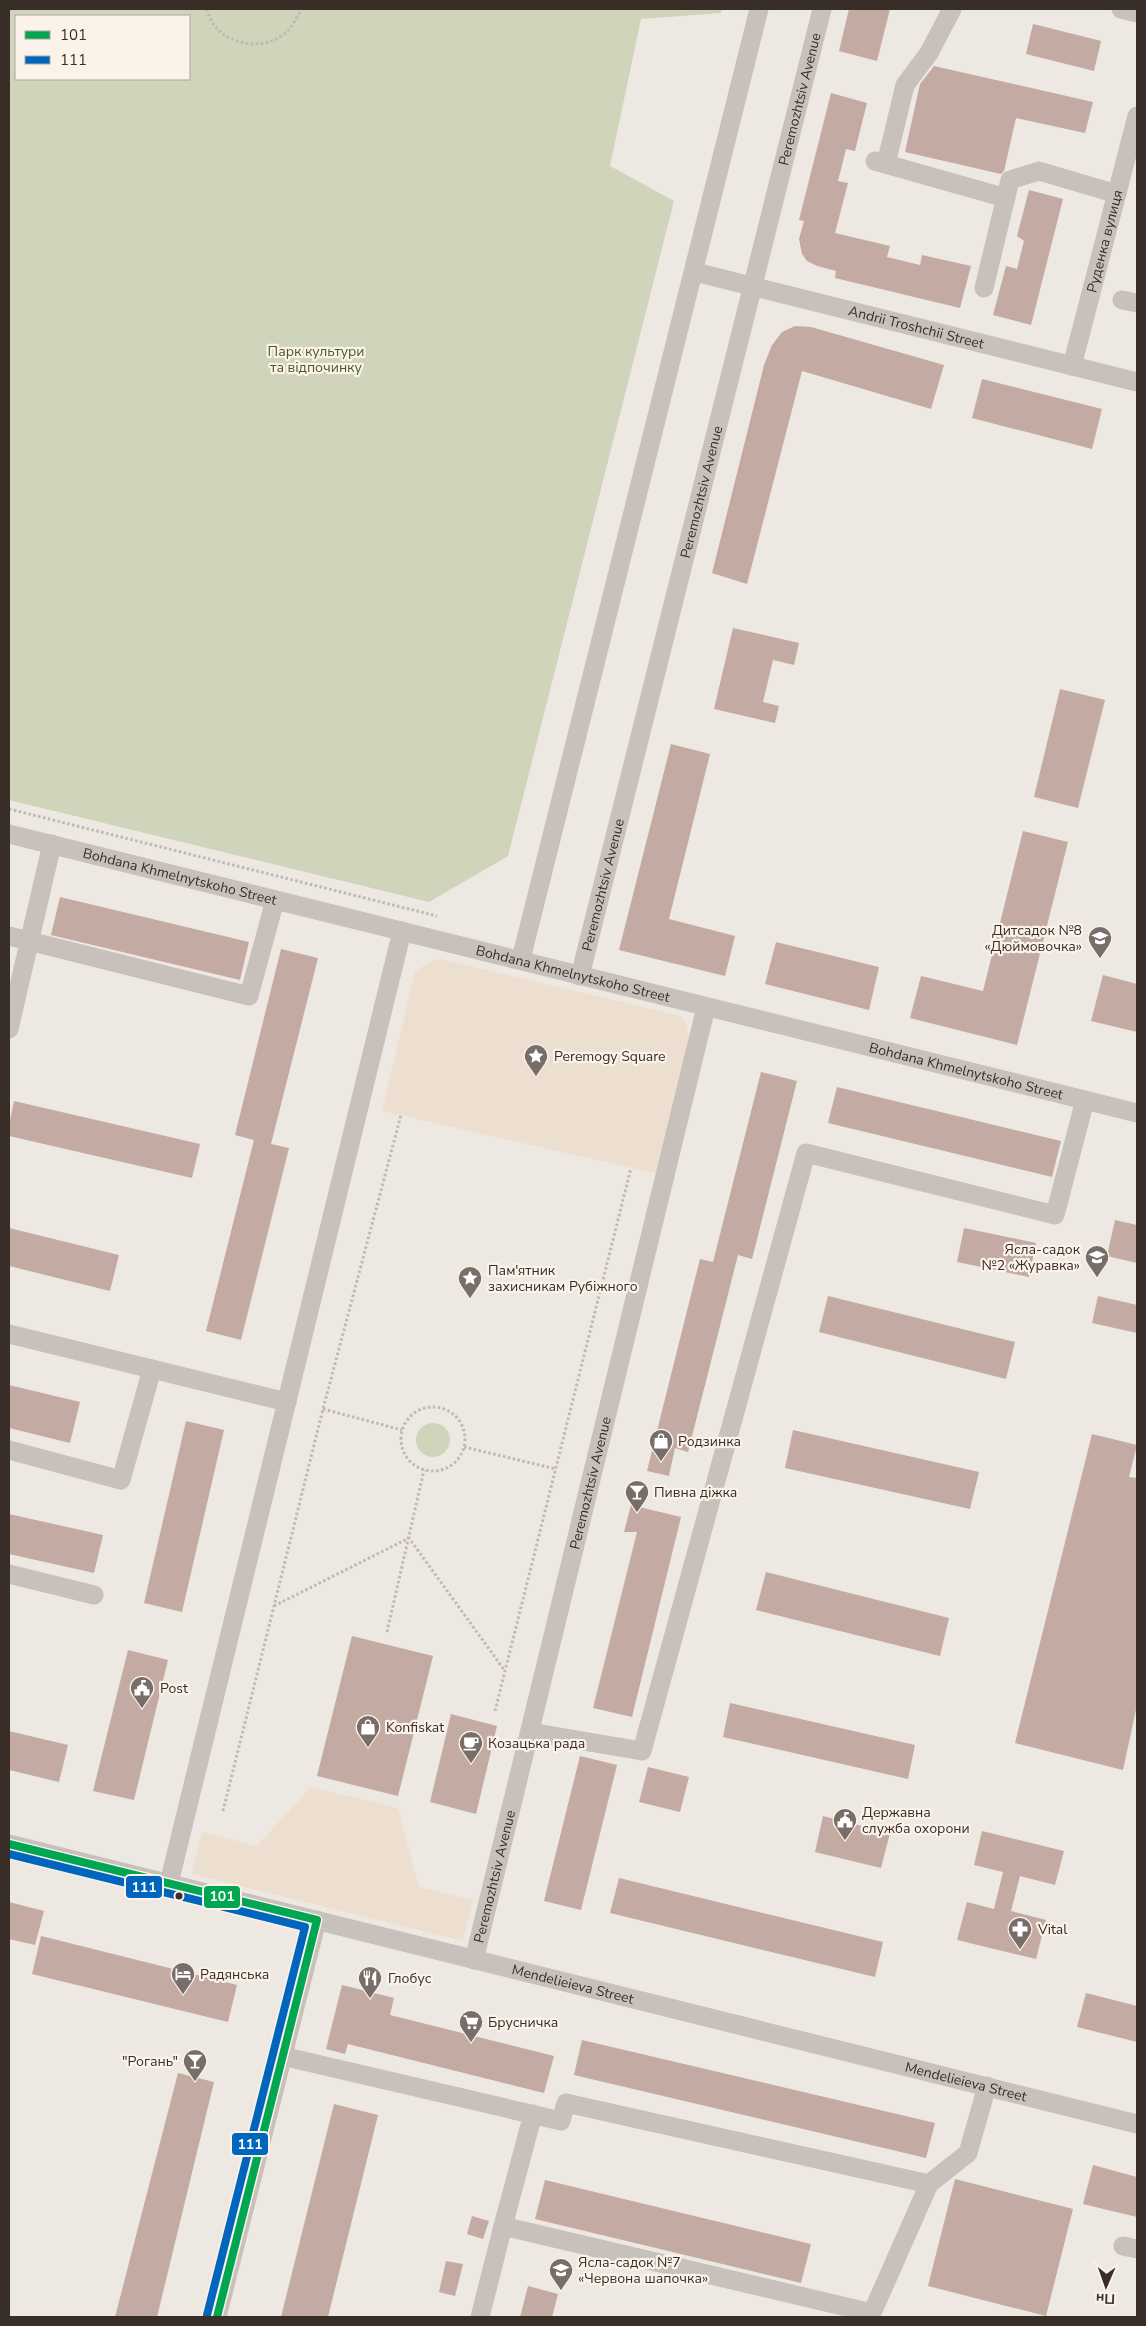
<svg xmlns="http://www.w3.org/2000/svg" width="1146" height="2326" viewBox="0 0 1146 2326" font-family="'Nunito Sans',sans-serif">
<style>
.green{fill:#d0d4bb;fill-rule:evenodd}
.plaza{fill:#eddfd0}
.building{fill:#c3aaa2}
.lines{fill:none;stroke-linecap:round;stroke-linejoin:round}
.path{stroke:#c0b8b3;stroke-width:3;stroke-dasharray:2.5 2.5;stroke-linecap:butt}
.minor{stroke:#c8c0ba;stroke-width:19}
.bus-1-casing{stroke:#fbf2e9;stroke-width:11}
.bus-2-casing{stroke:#fbf2e9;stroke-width:11}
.bus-1{stroke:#00a651;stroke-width:8}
.bus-2{stroke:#0065bd;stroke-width:8}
.bus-dot{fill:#392d28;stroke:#fbf2e9;stroke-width:2}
.labels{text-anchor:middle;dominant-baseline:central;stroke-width:4.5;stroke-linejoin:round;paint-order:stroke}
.street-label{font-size:14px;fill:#392d28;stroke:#fbf2e9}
.park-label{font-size:14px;fill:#4a592a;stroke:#fbf2e9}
.poi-label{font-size:14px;fill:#392d28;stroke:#fbf2e9;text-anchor:start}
.line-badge{stroke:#fbf2e9;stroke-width:2}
.badge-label{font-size:14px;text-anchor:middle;font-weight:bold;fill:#fff}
</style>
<rect width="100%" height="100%" fill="#eee8e2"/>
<path class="green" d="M9,9H722L721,13L641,19L610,166L674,201L508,856L429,902L9,800ZM16,16H189V79H16Z
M416 1440a17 17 0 1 1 34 0a17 17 0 1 1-34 0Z"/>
<path class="plaza" d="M440,959L681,1016L686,1023L690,1042L658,1174L382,1111L415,972L429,962Z
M311,1787L398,1808L419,1887L473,1900L463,1941L192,1874L202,1832L257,1846Z"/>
<path class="building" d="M849,9H890L877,61L839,51Z
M1033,24L1101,41L1094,71L1026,54Z
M934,66L1093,102L1085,133L1016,118L1004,171L1001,174L905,152L920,84Z
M831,93L867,103L855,151L846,149L838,181L848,183L835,233L890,246L887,257L920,265L922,255L971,266L960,308L835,278L836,271L817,266L807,261L802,254L799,239L804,221L799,220Z
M1029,190L1063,199L1031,325L993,315L1006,266L1017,269L1024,241L1017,236Z
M795,326L811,327L944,365L931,409L802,371L747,584L712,573L764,365L772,345L782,332Z
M982,379L1102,409L1092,449L972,418Z
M733,628L799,643L794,665L773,660L763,702L779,706L775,723L714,709Z
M1060,689L1105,700L1078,808L1034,797Z
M671,744L710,754L669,919L735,936L725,976L619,950Z
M1023,831L1068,842L1017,1045L910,1018L921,976L983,991Z
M60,897L249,942L240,980L51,935Z
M776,942L879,967L869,1010L765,984Z
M281,949L318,958L271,1144L289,1148L241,1340L206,1331L254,1140L235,1135Z
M1103,975L1137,984V1032L1091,1021Z
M761,1072L797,1081L752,1259L738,1255L688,1452L675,1448L669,1476L647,1471L700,1259L713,1262Z
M837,1087L1061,1141L1052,1177L828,1123Z
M14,1101L200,1144L192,1178L9,1136V1125Z
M1115,1220L1137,1225V1263L1107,1256Z
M9,1228L119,1255L110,1291L9,1266Z
M964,1228L1036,1243L1029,1277L957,1262Z
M828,1296L1015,1342L1006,1379L819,1332Z
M1098,1296L1137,1305V1333L1092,1323Z
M9,1385L80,1402L70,1443L9,1428Z
M186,1421L224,1430L182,1612L144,1603Z
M793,1430L979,1472L970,1509L785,1468Z
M1092,1434L1137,1445L1129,1477L1137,1478V1705L1123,1770L1015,1743Z
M631,1505L681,1517L632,1717L593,1708L637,1532H624Z
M9,1514L103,1535L94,1573L9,1554Z
M766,1572L949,1618L940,1656L756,1610Z
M352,1636L433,1656L398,1796L317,1776Z
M128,1650L168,1660L134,1800L93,1791Z
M730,1703L915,1745L908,1779L723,1737Z
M451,1714L497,1726L476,1814L430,1802Z
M9,1731L68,1745L59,1782L9,1770Z
M580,1756L617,1765L581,1910L544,1901Z
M648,1767L689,1777L680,1812L639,1802Z
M823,1816L890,1833L881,1868L815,1852Z
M982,1831L1064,1851L1055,1885L1020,1876L1011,1911L1046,1920L1036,1959L957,1940L967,1902L994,1909L1003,1872L974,1865Z
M619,1878L883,1942L875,1977L610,1913Z
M9,1902L44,1911L35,1945L9,1939Z
M41,1936L237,1985L228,2022L32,1974Z
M342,1985L394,1998L390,2015L554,2056L544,2093L348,2044L345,2054L326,2049Z
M1086,1993L1137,2006V2042L1077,2027Z
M582,2040L935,2123L926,2158L574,2075Z
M178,2073L214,2082L157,2317H115Z
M334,2104L378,2115L328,2317H281Z
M1093,2165L1137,2177V2217L1083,2204Z
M955,2179L1073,2209L1046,2316L928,2286Z
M545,2180L811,2244L801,2283L535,2219Z
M472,2216L489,2221L483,2239L467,2234Z
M446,2261L463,2264L455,2296L439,2292Z
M528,2286L558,2294L552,2317H520Z"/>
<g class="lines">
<path class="path" d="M207,9C214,43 258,53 283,35C292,28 297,18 301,9
M9,809L437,916
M401 1439a32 32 0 1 1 64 0a32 32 0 1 1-64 0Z
M323,1409L402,1430
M464,1447L556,1469
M274,1606L409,1538L505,1671
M387,1632L424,1470
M495,1711L631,1168
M223,1811L323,1409L401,1115"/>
<g class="minor">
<path d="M1121,9L1137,13"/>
<path d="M875,161L1006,198"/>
<path d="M886,164L905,85L929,53L952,9"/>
<path id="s1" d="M695,272L1137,382"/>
<path d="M984,288L1010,180L1039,171L1117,194"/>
<path d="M1122,300L1137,303"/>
<path id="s2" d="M1072,366L1137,116"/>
<path id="s3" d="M9,834L1137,1113"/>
<path d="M9,936L249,996L275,900"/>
<path d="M521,959L759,9"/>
<path id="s4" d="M580,976L822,9"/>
<path d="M9,1029L52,844"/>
<path d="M9,1334L287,1402"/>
<path d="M9,1450L121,1480L152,1369"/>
<path d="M9,1574L94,1595"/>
<path d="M530,1732L642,1751L806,1153L1055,1215L1085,1100"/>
<path id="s5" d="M9,1844L1137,2124"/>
<path d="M169,1883L402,931"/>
<path id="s6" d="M474,1960L706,1007"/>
<path d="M282,2056L561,2121L566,2103L929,2184L968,2153L987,2086"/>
<path d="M503,2226L533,2114"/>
<path d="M1123,2246L1137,2249"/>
<path d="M217,2317L317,1920"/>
<path d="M480,2317L503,2226L872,2313L929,2184"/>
</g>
<g class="bus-1-casing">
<path id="bus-1" d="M9,1844L317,1920L217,2317"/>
</g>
<g class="bus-2-casing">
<path id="bus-2" d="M9,1854L305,1927L207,2315"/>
</g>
<use href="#bus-1" class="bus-1"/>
<use href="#bus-2" class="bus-2"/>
</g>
<defs>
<g id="school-pin" transform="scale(1.25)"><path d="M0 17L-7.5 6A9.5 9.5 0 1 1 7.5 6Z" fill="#786e69" stroke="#fbf2e9"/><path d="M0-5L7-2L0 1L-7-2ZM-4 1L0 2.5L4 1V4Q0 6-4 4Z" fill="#fff"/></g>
<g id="sight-pin" transform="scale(1.25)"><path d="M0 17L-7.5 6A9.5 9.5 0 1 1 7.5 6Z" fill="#786e69" stroke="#fbf2e9"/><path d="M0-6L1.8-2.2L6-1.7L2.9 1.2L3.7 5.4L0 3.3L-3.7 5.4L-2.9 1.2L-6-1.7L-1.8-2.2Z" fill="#fff"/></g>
<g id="shop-pin" transform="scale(1.25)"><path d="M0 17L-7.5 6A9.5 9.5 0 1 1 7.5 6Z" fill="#786e69" stroke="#fbf2e9"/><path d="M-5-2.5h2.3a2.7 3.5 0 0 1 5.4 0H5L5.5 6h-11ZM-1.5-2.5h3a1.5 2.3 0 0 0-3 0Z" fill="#fff"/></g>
<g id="bar-pin" transform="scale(1.25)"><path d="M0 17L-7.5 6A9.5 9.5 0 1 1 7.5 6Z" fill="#786e69" stroke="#fbf2e9"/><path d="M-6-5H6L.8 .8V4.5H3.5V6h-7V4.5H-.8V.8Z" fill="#fff"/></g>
<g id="civic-pin" transform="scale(1.25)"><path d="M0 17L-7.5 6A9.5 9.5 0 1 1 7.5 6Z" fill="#786e69" stroke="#fbf2e9"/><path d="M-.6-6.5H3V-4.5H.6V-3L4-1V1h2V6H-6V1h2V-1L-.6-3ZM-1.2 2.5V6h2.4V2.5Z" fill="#fff"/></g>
<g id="cafe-pin" transform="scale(1.25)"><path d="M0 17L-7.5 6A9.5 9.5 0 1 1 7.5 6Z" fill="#786e69" stroke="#fbf2e9"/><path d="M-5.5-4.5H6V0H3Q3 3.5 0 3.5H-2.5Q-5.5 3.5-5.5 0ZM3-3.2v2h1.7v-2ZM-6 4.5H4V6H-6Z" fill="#fff"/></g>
<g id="pharmacy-pin" transform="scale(1.25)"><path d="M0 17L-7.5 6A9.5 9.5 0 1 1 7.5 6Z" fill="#786e69" stroke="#fbf2e9"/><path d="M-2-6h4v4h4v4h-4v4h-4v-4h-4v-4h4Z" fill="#fff"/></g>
<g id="hotel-pin" transform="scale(1.25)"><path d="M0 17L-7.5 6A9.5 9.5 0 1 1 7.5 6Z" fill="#786e69" stroke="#fbf2e9"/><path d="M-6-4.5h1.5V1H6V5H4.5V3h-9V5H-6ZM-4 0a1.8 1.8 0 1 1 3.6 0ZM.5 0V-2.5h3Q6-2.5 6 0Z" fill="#fff"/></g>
<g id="restaurant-pin" transform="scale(1.25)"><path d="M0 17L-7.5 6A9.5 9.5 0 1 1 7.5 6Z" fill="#786e69" stroke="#fbf2e9"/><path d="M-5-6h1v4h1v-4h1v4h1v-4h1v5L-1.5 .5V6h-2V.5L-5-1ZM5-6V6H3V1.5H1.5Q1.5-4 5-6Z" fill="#fff"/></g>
<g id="supermarket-pin" transform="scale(1.25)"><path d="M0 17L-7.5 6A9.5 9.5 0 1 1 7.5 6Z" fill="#786e69" stroke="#fbf2e9"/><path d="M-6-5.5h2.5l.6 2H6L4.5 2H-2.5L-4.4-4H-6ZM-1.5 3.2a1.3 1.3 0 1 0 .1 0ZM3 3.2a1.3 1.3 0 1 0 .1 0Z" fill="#fff"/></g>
</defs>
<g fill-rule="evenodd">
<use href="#school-pin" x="1100" y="938"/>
<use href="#sight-pin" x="536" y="1056"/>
<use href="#school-pin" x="1097" y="1257"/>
<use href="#sight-pin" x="470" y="1278"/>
<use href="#shop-pin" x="661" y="1441"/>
<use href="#bar-pin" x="637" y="1492"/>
<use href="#civic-pin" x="142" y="1688"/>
<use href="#shop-pin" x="368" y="1727"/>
<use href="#cafe-pin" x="471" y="1743"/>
<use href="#civic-pin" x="845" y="1820"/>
<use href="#pharmacy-pin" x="1020" y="1929"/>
<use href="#hotel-pin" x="183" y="1974"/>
<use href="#restaurant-pin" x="370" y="1978"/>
<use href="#supermarket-pin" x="471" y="2022"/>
<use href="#bar-pin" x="195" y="2061"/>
<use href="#school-pin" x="561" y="2270"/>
</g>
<circle class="bus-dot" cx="179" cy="1896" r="4.5"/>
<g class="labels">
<g class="street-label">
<text stroke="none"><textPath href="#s4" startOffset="904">Peremozhtsiv Avenue</textPath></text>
<text stroke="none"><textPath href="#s2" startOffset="129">Руденка вулиця</textPath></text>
<text stroke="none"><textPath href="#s1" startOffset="228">Andrii Troshchii Street</textPath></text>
<text stroke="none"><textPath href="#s4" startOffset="499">Peremozhtsiv Avenue</textPath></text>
<text stroke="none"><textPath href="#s3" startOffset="176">Bohdana Khmelnytskoho Street</textPath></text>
<text stroke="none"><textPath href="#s4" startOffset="94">Peremozhtsiv Avenue</textPath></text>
<text stroke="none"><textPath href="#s3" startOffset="581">Bohdana Khmelnytskoho Street</textPath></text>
<text stroke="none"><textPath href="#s3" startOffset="986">Bohdana Khmelnytskoho Street</textPath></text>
<text stroke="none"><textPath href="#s6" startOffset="491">Peremozhtsiv Avenue</textPath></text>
<text stroke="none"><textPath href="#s6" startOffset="86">Peremozhtsiv Avenue</textPath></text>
<text stroke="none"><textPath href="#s5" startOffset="581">Mendelieieva Street</textPath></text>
<text stroke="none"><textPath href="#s5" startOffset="986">Mendelieieva Street</textPath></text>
</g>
<g class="park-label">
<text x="316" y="351">Парк культури<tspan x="316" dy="16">та відпочинку</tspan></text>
</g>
<g class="poi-label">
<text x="1082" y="930" text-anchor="end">Дитсадок №8<tspan x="1082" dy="16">«Дюймовочка»</tspan></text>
<text x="554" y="1056">Peremogy Square</text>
<text x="1080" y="1249" text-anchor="end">Ясла-садок<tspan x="1080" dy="16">№2 «Журавка»</tspan></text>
<text x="488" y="1270">Пам'ятник<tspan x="488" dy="16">захисникам Рубіжного</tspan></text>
<text x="678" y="1441">Родзинка</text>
<text x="654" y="1492">Пивна діжка</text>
<text x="160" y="1688">Post</text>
<text x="386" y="1727">Konfiskat</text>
<text x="488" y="1743">Козацька рада</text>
<text x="862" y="1812">Державна<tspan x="862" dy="16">служба охорони</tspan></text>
<text x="1038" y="1929">Vital</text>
<text x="200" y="1974">Радянська</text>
<text x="388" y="1978">Глобус</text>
<text x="488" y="2022">Брусничка</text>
<text x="178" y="2061" text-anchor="end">"Рогань"</text>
<text x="578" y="2262">Ясла-садок №7<tspan x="578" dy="16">«Червона шапочка»</tspan></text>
</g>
</g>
<g class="line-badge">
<rect x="125" y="1875" width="38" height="24" rx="5" fill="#0065bd"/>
<rect x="203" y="1885" width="38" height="24" rx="5" fill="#00a651"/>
<rect x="231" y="2132" width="38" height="24" rx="5" fill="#0065bd"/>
</g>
<g class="badge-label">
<text x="144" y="1892">111</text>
<text x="222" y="1901">101</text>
<text x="250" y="2149">111</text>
</g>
<rect width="1146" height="2326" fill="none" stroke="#392d28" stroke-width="20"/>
<rect x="15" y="15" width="175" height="65" fill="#fbf2e9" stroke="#ada39c"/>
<rect x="25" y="31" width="25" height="8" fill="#00a651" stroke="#ada39c"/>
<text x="60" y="40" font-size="15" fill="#392d28">101</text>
<rect x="25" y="56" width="25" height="8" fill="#0065bd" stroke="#ada39c"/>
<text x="60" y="65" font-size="15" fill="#392d28">111</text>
<g transform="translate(1106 2286) rotate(182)" stroke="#fbf2e9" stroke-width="4" paint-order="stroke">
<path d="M0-4L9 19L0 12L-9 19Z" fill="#392d28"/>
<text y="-8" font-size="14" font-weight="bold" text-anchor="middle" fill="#392d28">Пн</text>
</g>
</svg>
